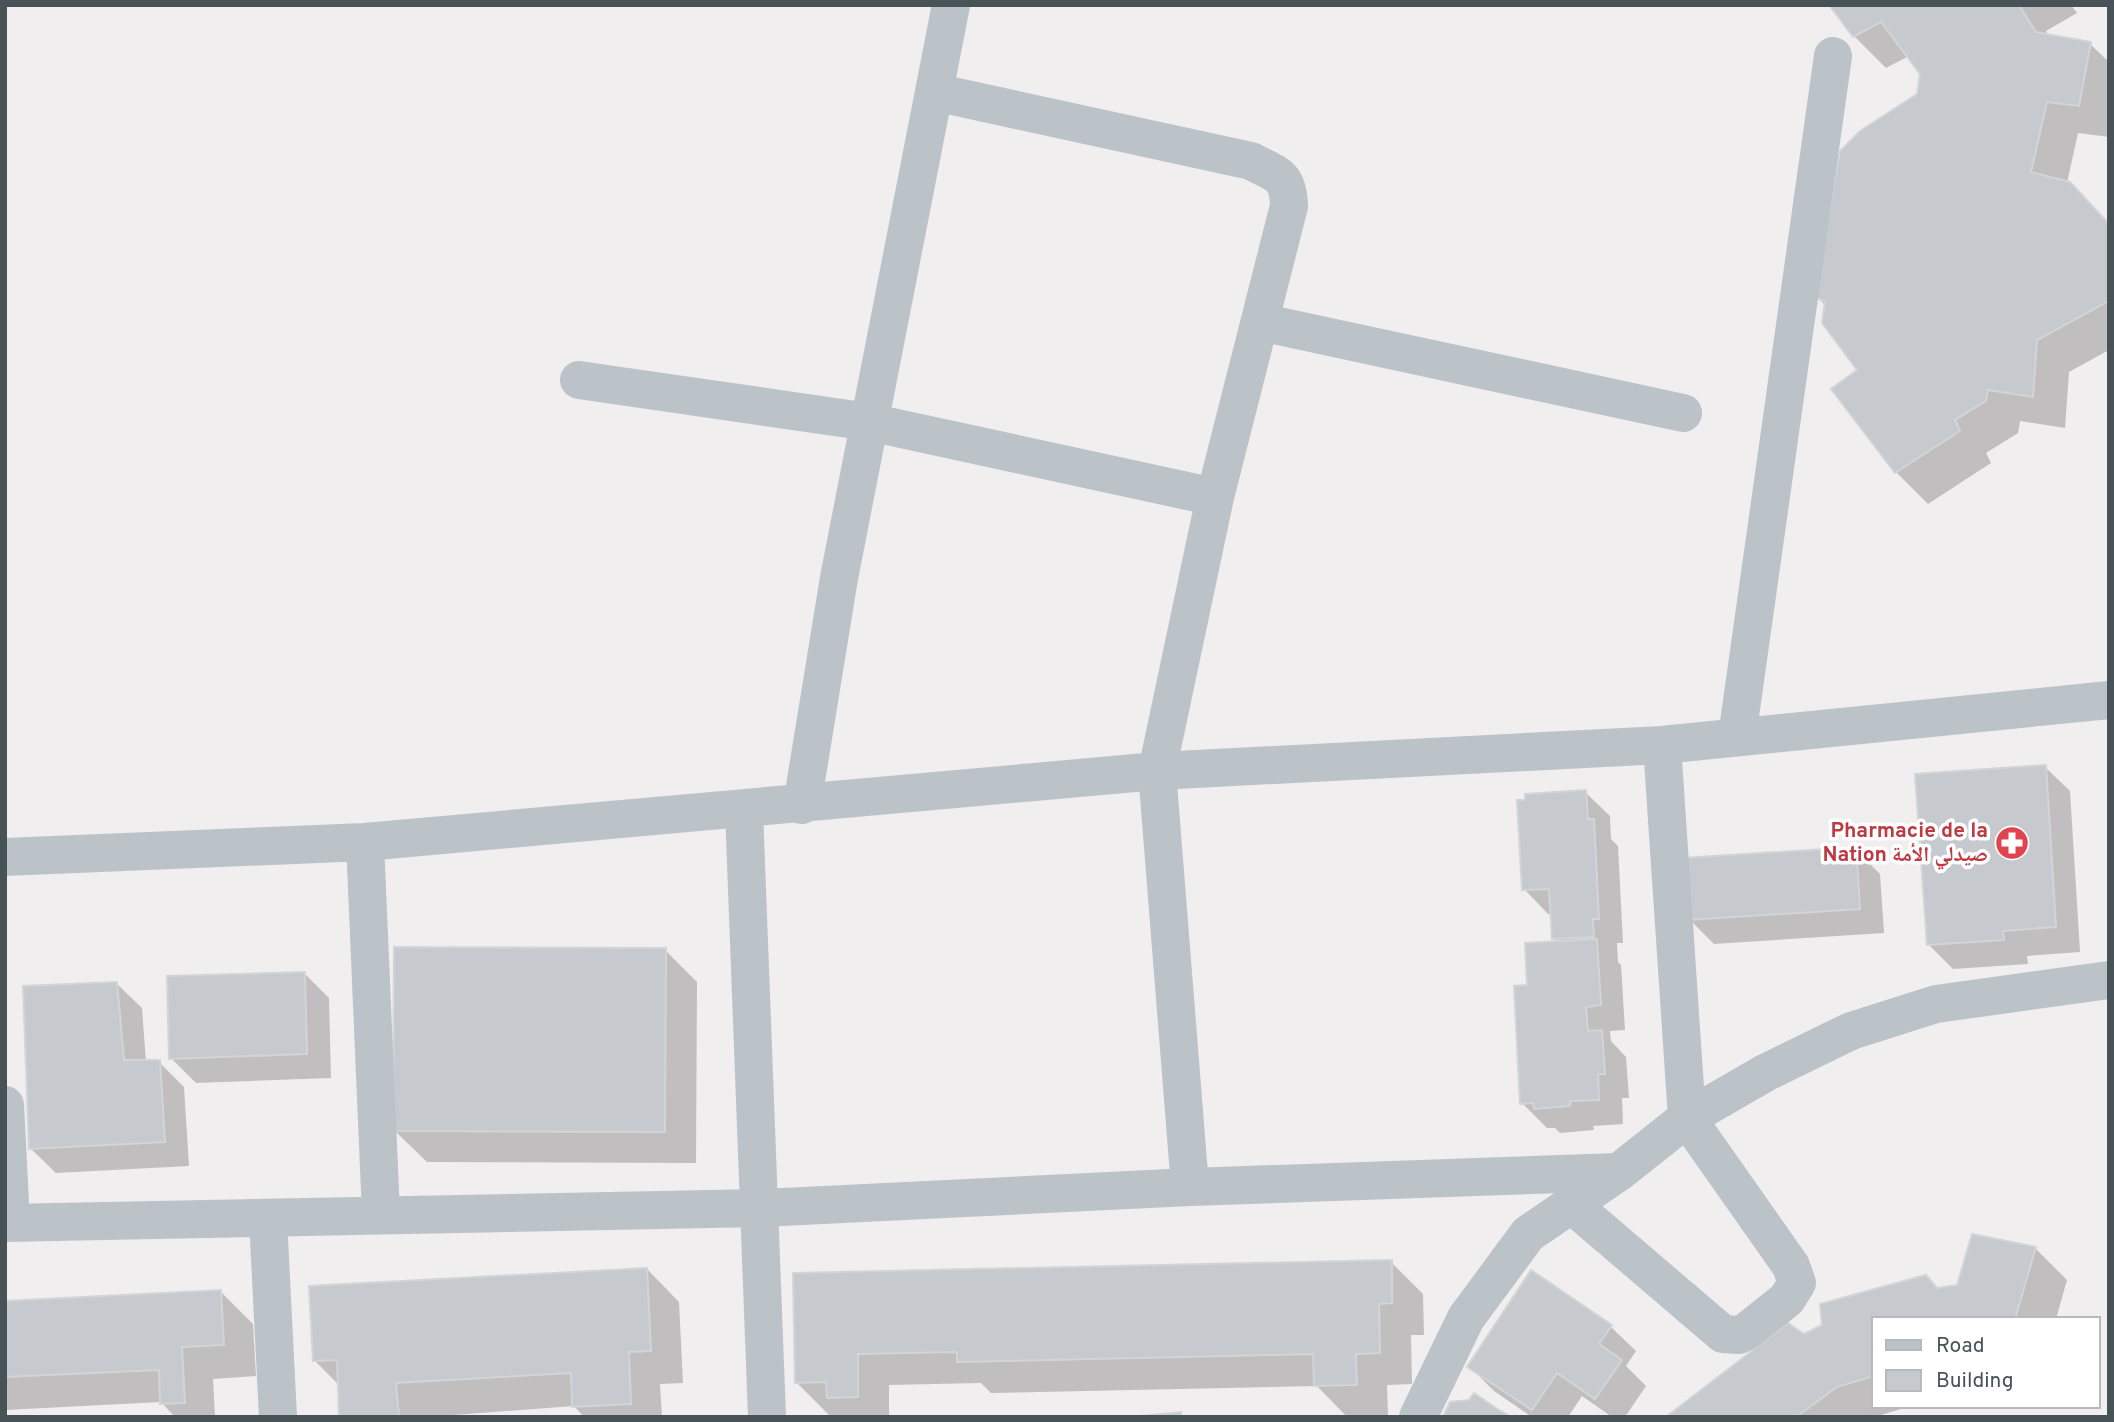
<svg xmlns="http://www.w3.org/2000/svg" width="2114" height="1422" viewBox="0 0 2114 1422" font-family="Overpass,'Noto Naskh Arabic',sans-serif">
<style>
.shadow{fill:#0003}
.building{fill:#c6c9cd;stroke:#d2d5d8;stroke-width:2}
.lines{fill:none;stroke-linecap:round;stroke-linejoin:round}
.minor{stroke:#bbc3c8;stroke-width:38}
.labels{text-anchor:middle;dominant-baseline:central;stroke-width:7;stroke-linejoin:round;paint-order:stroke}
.health-label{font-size:21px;font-weight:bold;fill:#be3a42;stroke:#fff;text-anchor:end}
</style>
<rect width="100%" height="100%" fill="#f0eeee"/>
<path class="shadow" d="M1831,5H2071L2077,13L2046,31L2048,35L2090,44L2109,62V137L2078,133L2067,183L2109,224V350L2069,372L2065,428L2020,421L2018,433L1986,453L1991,463L1928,504L1896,472L1859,370L1826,306L1816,296L1918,95L1922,74L1909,56L1886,68L1854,36Z
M2045,767L2070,791L2080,952L2027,956L2028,964L1953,969L1928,944Z
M1585,792L1610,816L1611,839L1618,846L1623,943H1617L1618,962L1621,965L1625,1030L1610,1031L1611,1041L1626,1057L1629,1098H1622L1623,1124L1593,1126L1594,1130L1560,1133L1555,1128H1547L1522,1103L1529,987L1558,943L1554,939L1553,914H1548L1524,889Z
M1855,849L1880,874L1884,933L1714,944L1689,919Z
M665,950L697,982L696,1163L427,1162L394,1130Z
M304,973L329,998L331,1078L196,1083L171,1058Z
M117,984L142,1008L146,1062H159L184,1087L189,1166L56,1173L31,1149Z
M2035,1248L2067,1280L2056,1319H1874V1406H1911L1874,1417H1670L1804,1336L1926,1277L1939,1290L1958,1286Z
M1391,1262L1423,1294L1424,1335H1411L1412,1384L1387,1385L1388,1417H1347L1317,1386L991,1393L981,1383L889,1385V1417H848L829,1415L797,1383L794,1274Z
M647,1269L679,1302L683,1383L660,1384L662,1417H584L574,1406L428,1417H341L340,1386L314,1360Z
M221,1292L253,1324L256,1376L213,1379L215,1417H175L161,1402L5,1410V1303Z
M1611,1327L1636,1351L1626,1366L1646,1386L1625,1417H1612L1582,1396L1568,1417H1532L1494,1391L1469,1366Z"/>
<path class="building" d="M1829,5H2019L2036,32L2091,42L2079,106L2047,102L2031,172L2070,182L2109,224V301L2037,340L2033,397L1988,390L1986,401L1955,420L1960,431L1895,473L1831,389L1857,370L1822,323L1825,301L1814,297L1840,151L1860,131L1917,94L1920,74L1881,22L1853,37Z
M2046,765L2056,927L2003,931L2004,940L1927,945L1915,774Z
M1586,790L1588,819H1594L1599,919H1593L1594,937L1552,939L1549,889L1522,890L1517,800H1525V794Z
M1856,847L1860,909L1687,920L1683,858Z
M1597,939L1601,1005L1586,1007L1588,1031L1602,1030L1605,1074H1598L1599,1100L1570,1101V1106L1534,1109L1533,1103L1520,1104L1514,986L1527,985L1525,943Z
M394,947L666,948L665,1132L393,1131Z
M305,972L307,1054L169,1059L167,976Z
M117,982L124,1060H160L165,1142L29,1149L23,986Z
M1972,1234L2036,1247L2015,1319H1874V1376L1837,1387L1796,1417H1666L1788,1323L1804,1334L1822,1325L1820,1304L1926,1275L1937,1288L1957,1285Z
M1392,1260V1303L1379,1304L1380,1353L1356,1354L1357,1385L1314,1386L1313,1354L957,1362V1352L858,1354V1397L827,1398L826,1382L795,1383L793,1273Z
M647,1268L651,1351L629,1352L631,1404L572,1407L571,1373L396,1383L399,1416L339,1417L337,1360L313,1361L309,1286Z
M1531,1270L1612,1325L1599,1344L1622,1360L1595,1399L1557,1373L1532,1410L1467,1367Z
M221,1290L224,1345L182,1347L185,1403L160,1404L159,1370L5,1377V1301Z
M1474,1393L1499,1410L1511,1417H1443L1450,1402L1469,1400Z
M1181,1412V1417H1130Z"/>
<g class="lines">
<path class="minor" d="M934,92L1251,161C1277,175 1288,174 1289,206L1215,497
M1260,322L1683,413
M579,380L869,422L1215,497L1157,771L1190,1187
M1737,737L1833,56
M802,805L839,578L951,5
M744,810L767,1417
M365,842L381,1214
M5,857L365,842L1157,771L1662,745L2109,700
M5,1105L11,1223
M1572,1205L1723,1334L1739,1335L1747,1331L1787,1299L1797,1283L1791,1266L1687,1118L1662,745
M268,1219L278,1417
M5,1223L760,1208L1190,1187L1619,1172
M1418,1417L1466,1318L1528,1234L1619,1172L1687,1118L1765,1073L1851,1031L1936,1004L2109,980"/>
</g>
<defs>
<g id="pharmacy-disc" transform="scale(1.75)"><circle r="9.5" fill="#e0444e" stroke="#fff"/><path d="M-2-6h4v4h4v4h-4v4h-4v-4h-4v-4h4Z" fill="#fff"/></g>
</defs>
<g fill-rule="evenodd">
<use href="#pharmacy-disc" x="2012" y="843"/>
</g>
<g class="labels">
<g class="health-label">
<text x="1988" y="831">Pharmacie de la<tspan x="1988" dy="24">Nation صيدلي الأمة</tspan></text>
</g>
</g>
<rect width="2114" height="1422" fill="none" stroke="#485358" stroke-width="14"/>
<rect x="1872" y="1317" width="228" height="91" fill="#ffffff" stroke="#b6babc" stroke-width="2"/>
<rect x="1886" y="1340" width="35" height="10" fill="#bbc3c8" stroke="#b6babc" stroke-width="2"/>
<text x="1936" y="1352" font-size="21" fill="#485358">Road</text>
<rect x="1886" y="1370" width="35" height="21" fill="#c6c9cd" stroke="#b6babc" stroke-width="2"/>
<text x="1936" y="1387" font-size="21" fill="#485358">Building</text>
</svg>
